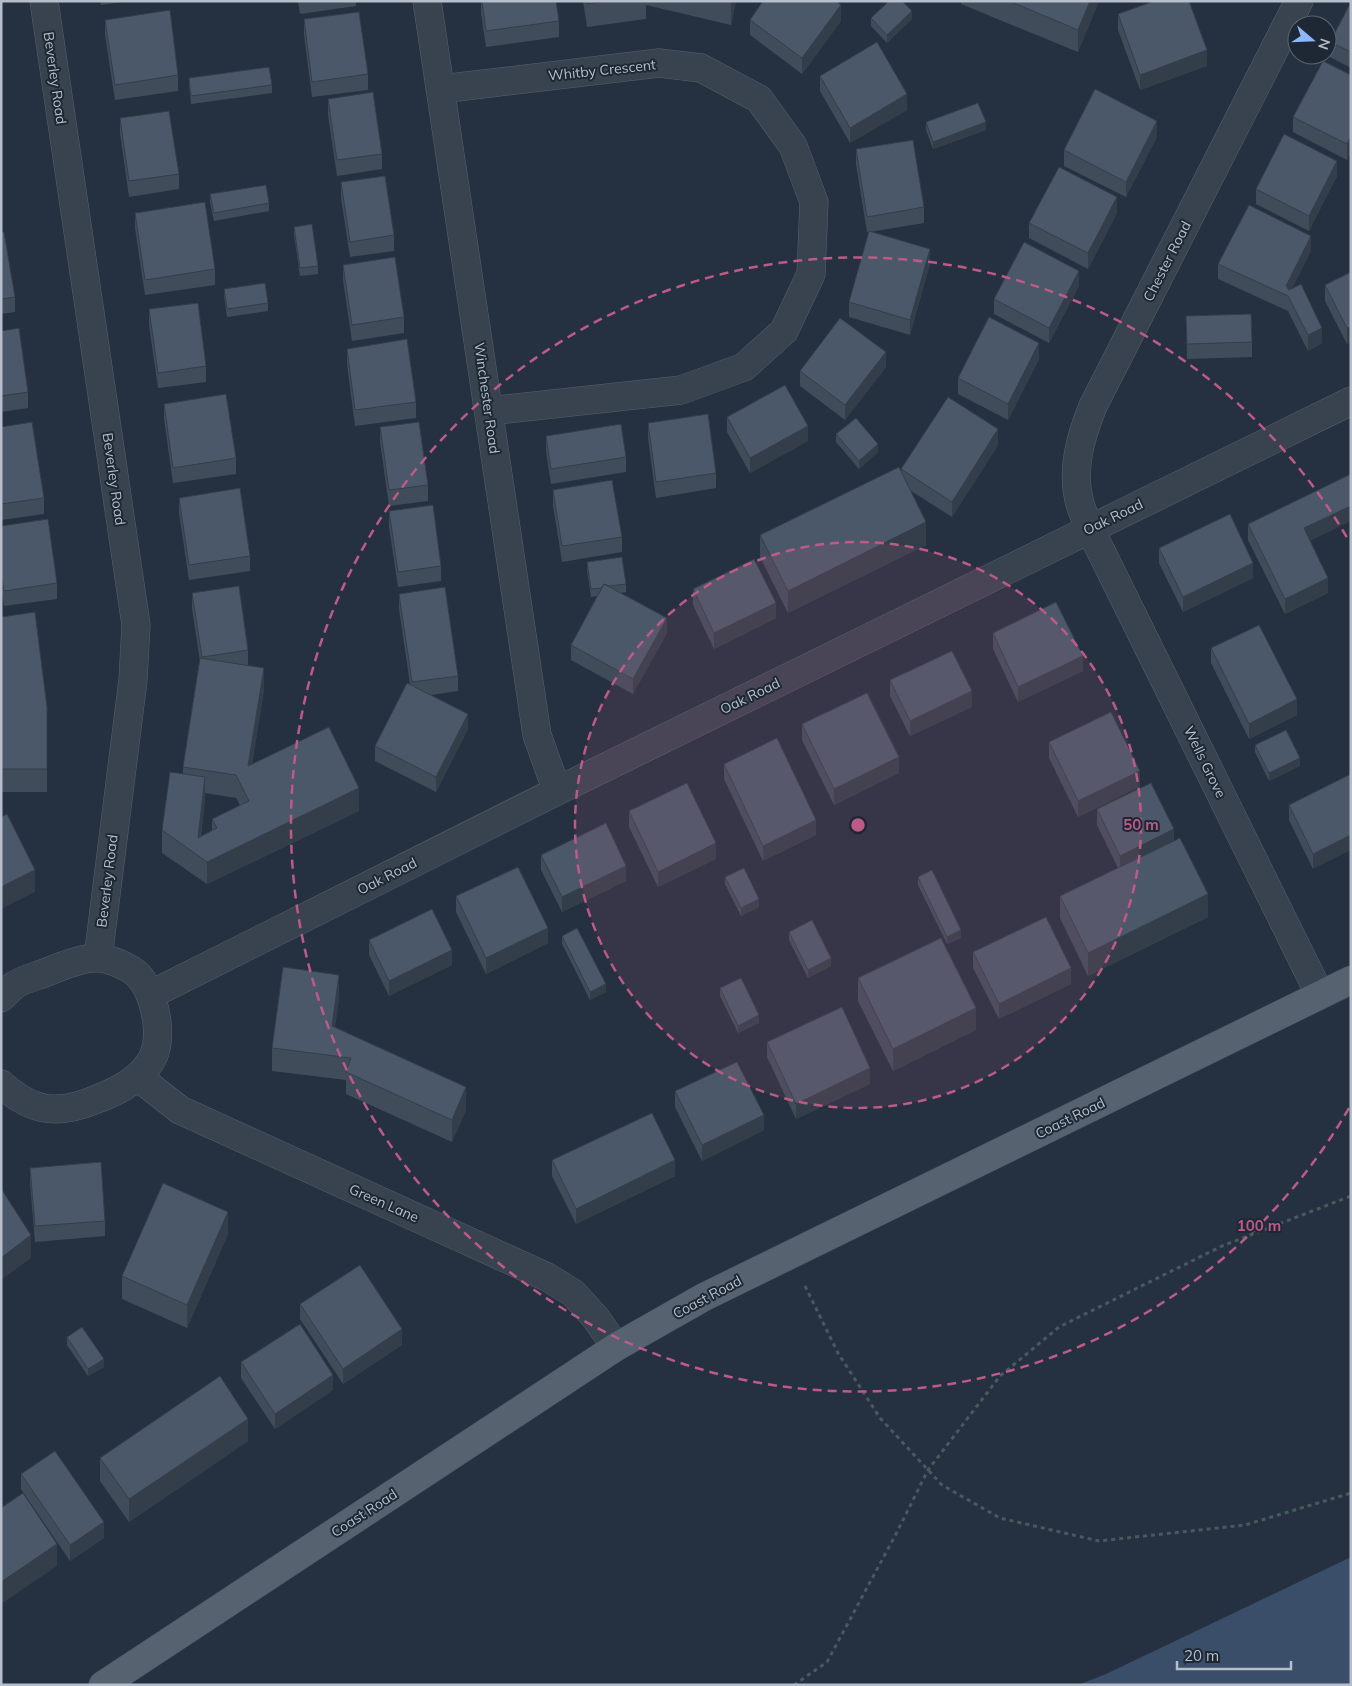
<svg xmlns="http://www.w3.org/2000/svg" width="1352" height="1686" viewBox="0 0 1352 1686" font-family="Mulish,sans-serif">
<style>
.water{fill:#3a4e69}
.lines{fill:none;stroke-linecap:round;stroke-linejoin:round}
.street-casing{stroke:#57616d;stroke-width:29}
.primary-casing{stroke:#424c59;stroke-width:29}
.path{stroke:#455b5e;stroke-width:3;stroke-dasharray:4 4;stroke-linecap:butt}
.street{stroke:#394350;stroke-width:28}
.primary{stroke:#576270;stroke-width:28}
.wall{fill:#404c5a;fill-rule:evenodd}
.shaded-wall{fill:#343e4a}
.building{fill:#4b5869;stroke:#343e4a}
.ring{fill:none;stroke:#bd5a87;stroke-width:2.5;stroke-dasharray:9 6}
.labels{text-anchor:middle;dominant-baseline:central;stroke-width:4;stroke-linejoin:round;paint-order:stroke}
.street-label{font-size:14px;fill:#b5beca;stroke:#1e2835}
.centre{fill:#bd5a87;stroke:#1e2835;stroke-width:2.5}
.ring-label{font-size:15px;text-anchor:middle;font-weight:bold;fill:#bd5a87;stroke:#1e2835;stroke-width:4;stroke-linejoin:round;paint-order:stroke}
</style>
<rect width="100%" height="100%" fill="#253140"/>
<path class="water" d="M1351,1557V1685H1078L1106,1674Z"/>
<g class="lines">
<g class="street-casing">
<path id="street" d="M44,1L136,625L133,680L98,958
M427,1L537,735L557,791
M1299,1L1093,406C1080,438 1070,473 1081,507C1083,514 1087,522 1090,529L1320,995
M441,89L659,63L701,68L759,99L793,146L814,202L811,274L784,331L744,367L681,390L489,411
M150,995L557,791L1351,401
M1,998C6,994 10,988 15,985C24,979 37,976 47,972C59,967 85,957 98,958C109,958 132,968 139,976C156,997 166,1042 148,1065C134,1084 113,1093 92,1101C54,1116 30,1110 1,1084
M138,1077L180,1110L547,1277L573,1293L595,1317L616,1347"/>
</g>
<g class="primary-casing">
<path id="primary" d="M103,1685L616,1347L704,1297L1351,980"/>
</g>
<path class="path" d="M805,1286L838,1353L880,1418L942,1485L1000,1518L1099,1541L1245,1525L1351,1493
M794,1685L827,1662L896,1534L928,1470L1000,1376L1059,1327L1222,1246L1351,1196"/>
<use href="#street" class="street"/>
<use href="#primary" class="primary"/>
</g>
<path class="wall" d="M100,1H130L101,5Z
M298,1H356V6L300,14Z
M481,1H556L559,21V37L486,47L481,13Z
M583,1H736L731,25L646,5V19L587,27Z
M961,1H1099L1078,52L961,4Z
M1351,2V68L1330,57V42Z
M1118,14L1207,66L1140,90L1118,30Z
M871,18L912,19L887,43L871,26Z
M304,19L368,74V90L312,97L304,35Z
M105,20L178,75V91L115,100L105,35Z
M750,20L841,21L802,74L750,35Z
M1351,75V152L1347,160L1293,132V117Z
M820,76L907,110L850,143L820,91Z
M189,78L272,85V93L191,104L189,86Z
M328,99L382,154V169L337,176L328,115Z
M120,118L179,174V189L129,197L120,133Z
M926,122L986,130L933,149L926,130Z
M1157,137L1126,197L1064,166V150Z
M856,149L924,207V223L870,232L930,264L910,335L849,317V302L869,232H867L856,164Z
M1337,176L1309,231L1256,204V189Z
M341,182L394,235V251L350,257L341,198Z
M210,194L269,203V211L214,221L210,202Z
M135,213L215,269V285L145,295L135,228Z
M1117,213L1088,269L1029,238V223Z
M294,227L318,266V274L300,276L294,235Z
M1,232L15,297V312L1,314Z
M1311,251L1292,288L1322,343L1308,351L1288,311L1218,279V264Z
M343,265L404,317V333L352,341L343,280Z
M1351,272V342L1347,344L1325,301V285Z
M1079,286L1049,343L994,314V299Z
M224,289L268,303V311L227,317L224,297Z
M149,309L206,366V382L158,388L149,325Z
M1186,316L1252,342V357L1187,359Z
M1,331L28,392V408L1,412Z
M347,349L416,402V418L355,426L347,364Z
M1039,359L1008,420L958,394V378Z
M886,367L845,420L800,386V371Z
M164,404L236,458V474L173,483L164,419Z
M727,417L808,441L750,473L727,432Z
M648,423L716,473V488L656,498L648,438Z
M1,427L44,498V514L1,520Z
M380,427L428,485V501L389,506L380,442Z
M836,434L878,452L859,469L836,442Z
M546,436L626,457V472L551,484L546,452Z
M998,445L952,517L911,491L926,545L788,613L760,557V535L901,471V469Z
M553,490L622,537V552L562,562L553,505Z
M179,498L250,556V571L189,580L179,513Z
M389,511L441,566V581L398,587L389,527Z
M1248,524L1310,541L1328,593L1285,614L1248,540Z
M1,526L57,583V599L4,606L1,590Z
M1159,548L1253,578L1183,612L1159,563Z
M587,562L626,584V592L621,593L667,633L633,694L571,660V645L597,596L591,597L587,570Z
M693,589L776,618L714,649L693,605Z
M192,593L248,650V665L264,690L252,764L359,811L207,884L162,853V830L183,774V767L200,661L192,609ZM205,793L236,798L240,805L212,819V830L201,836L205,800Z
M399,594L458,676V691L431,695L468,729L436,792L375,761V746L410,684L399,609Z
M1,617L47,707V792H1Z
M993,633L1083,671L1018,702L993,649Z
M1211,648L1297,715L1249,739L1211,663Z
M890,680L972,707L910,736L890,696Z
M802,724L899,773L834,805L802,740Z
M1049,742L1140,786L1078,817L1049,758Z
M1255,745L1300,766L1269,781L1255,752Z
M724,764L816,835L763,861L724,779Z
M1351,774L1313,869L1289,820V805Z
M1097,809L1174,841L1208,917L1088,976L1060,918V896L1118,868L1097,825Z
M629,811L716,859L658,887L629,827Z
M541,855L626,881L562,912L541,870Z
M725,877L759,907L741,916L725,884Z
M918,877L961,938L947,944L918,885Z
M456,896L548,943L486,974L456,912Z
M789,932L831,966L808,978L789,940Z
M562,936L606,992L590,1000L562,944Z
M369,940L452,965L389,996L369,955Z
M973,952L1071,984L999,1019L973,968Z
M858,978L976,1030L893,1071L858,1001Z
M720,988L759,1023L738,1033L720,996Z
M339,997L335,1027L466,1110L452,1142L346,1094V1080L272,1071V1048Z
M767,1042L870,1084L796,1119L767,1057Z
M675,1091L764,1130L702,1161L675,1107Z
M552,1160L675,1176L576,1224L552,1176Z
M30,1168L105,1221V1236L35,1242L30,1183Z
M228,1234L187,1328L122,1299V1276Z
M300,1304L402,1345L343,1384L300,1319Z
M67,1337L104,1367L88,1376L67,1345Z
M241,1362L333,1390L275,1429L241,1378Z
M248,1441L129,1522L100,1481V1458Z
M21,1474L104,1538L70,1561L21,1489Z"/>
<path class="shaded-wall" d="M731,1H736L731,25Z
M1090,1H1099L1078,52V30Z
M841,5V21L802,74V58Z
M912,11V19L887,43V35Z
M1207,50V66L1140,90V75Z
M907,94V110L850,143V128Z
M1157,121V137L1126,197V182Z
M986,122V130L933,149V142Z
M1351,136V152L1347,160V144Z
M1337,161V176L1309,231V216Z
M1117,197V213L1088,269V253Z
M1311,236V251L1288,297L1286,286Z
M930,249V264L910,335V320Z
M1079,271V286L1049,343V328Z
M1351,327V342L1347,344V328Z
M1322,328V343L1308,351V335Z
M1039,343V359L1008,420V404Z
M886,352V367L845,420V405Z
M808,426V441L750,473V458Z
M998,429V445L952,517V502Z
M878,444V452L859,469V461Z
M1351,506V521L1304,544V528Z
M926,522V545L788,613V591Z
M1253,563V578L1183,612V597Z
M1328,578V593L1285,614V599Z
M776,603V618L714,649V633Z
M667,618V633L633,694V679Z
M1083,656V671L1018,702V687Z
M264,668V690L248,789V766Z
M972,691V707L910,736V721Z
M1297,699V715L1249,739V724Z
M468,714V729L436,792V777Z
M899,757V773L834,805V789Z
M1300,758V766L1269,781V773Z
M1140,771V786L1078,817V801Z
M205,777V800L198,856V838Z
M359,788V811L207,884V862Z
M816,820V835L763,861V846Z
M1174,829V845L1120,871V856Z
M1351,835V850L1313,869V854Z
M716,843V859L658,887V872Z
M626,866V881L562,912V897Z
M35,870V892L1,909V887Z
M1208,894V917L1088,976V953Z
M759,899V907L741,916V908Z
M548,928V943L486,974V958Z
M961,930V938L947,944V937Z
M452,950V965L389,996V981Z
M831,958V966L808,978V970Z
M1071,968V984L999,1019V1004Z
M339,975V997L332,1048V1026Z
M606,984V992L590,1000V992Z
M976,1008V1030L893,1071V1049Z
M759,1015V1023L738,1033V1026Z
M870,1068V1084L796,1119V1104Z
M466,1087V1110L452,1142V1120Z
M764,1115V1130L702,1161V1145Z
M675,1160V1176L576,1224V1209Z
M228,1212V1234L187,1328V1305Z
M31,1235V1258L1,1280V1258Z
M402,1329V1345L343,1384V1369Z
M104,1359V1367L88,1376V1369Z
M333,1375V1390L275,1429V1414Z
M248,1419V1441L129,1522V1499Z
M104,1522V1538L70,1561V1545Z
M57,1544V1566L1,1604V1582Z"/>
<path class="building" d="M482,1H556L559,21L486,31Z
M587,1H608L587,4Z
M763,1H836L841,5L802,58L750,20Z
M889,1H902L912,11L887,35L871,18Z
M1009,1H1090L1078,30Z
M1154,1H1189L1207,50L1140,75L1118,14Z
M1351,2V52L1330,42Z
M170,10L178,75L115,85L105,20Z
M359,12L368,74L312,82L304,19Z
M877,42L907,94L850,128L820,76Z
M1323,61L1351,75V136L1347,144L1293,117Z
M269,67L272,85L191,96L189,78Z
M1095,89L1157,121L1126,182L1064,150Z
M373,92L382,154L337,160L328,99Z
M978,103L986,122L933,142L926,122Z
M169,111L179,174L129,181L120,118Z
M1284,134L1337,161L1309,216L1256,189Z
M913,140L924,207L867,217L856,149Z
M1059,167L1117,197L1088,253L1029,223Z
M385,176L394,235L350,242L341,182Z
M266,185L269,203L214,213L210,194Z
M205,202L215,269L145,280L135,213Z
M1249,205L1311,236L1286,286L1289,290L1301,284L1322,328L1308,335L1288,296L1218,264Z
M312,224L318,266L300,268L294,227Z
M869,231L930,249L910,320L849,302Z
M1,232H4L15,297L1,299Z
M1024,242L1079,271L1049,328L994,299Z
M395,257L404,317L352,325L343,265Z
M1351,272V327L1347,328L1325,285Z
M265,283L268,303L227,309L224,289Z
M198,303L206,366L158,373L149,309Z
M1251,314L1252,342L1187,344L1186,316Z
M989,317L1039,343L1008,404L958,378Z
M840,318L886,352L845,405L800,371Z
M19,328L28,392L1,396V331Z
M407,339L416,402L355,410L347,349Z
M785,385L808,426L750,458L727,417Z
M226,394L236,458L173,468L164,404Z
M948,397L998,429L952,502L901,469Z
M708,414L716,473L656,482L648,423Z
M856,418L878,444L859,461L836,434Z
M32,422L44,498L1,504V427Z
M419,422L428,485L389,490L380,427Z
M621,424L626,457L551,469L546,436Z
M899,467L926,522L788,591L760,535Z
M1351,474V506L1304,528L1328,578L1285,599L1248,524Z
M612,480L622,537L562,546L553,490Z
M240,488L250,556L189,565L179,498Z
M433,505L441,566L398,572L389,511Z
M1230,514L1253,563L1183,597L1159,548Z
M48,519L57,583L4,591L1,574V526Z
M622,557L626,584L609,586L604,584L602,588L591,589L587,562Z
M754,559L776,603L714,633L693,589Z
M604,584L667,618L633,679L571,645Z
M239,586L248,650L202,657L192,593Z
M445,587L458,676L412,682L399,594Z
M1056,602L1083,656L1018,687L993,633Z
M35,612L47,707V769H1V617Z
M1259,625L1297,699L1249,724L1211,648Z
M952,651L972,691L910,721L890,680Z
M200,658L264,668L248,766L329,727L359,788L207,862L162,830L170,772L205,777L198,838L217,828L212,819L249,801L236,775L183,767Z
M407,683L468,714L436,777L375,746Z
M867,693L899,757L834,789L802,724Z
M1111,712L1140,771L1078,801L1049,742Z
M1286,730L1300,758L1269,773L1255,745Z
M777,738L816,820L763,846L724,764Z
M1351,774V835L1313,854L1289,805Z
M687,783L716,843L658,872L629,811Z
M1151,783L1174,829L1120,856L1097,809Z
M7,814L35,870L1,887V817Z
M606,823L626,866L562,897L541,855Z
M1180,838L1208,894L1088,953L1060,896Z
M518,867L548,928L486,958L456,896Z
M744,868L759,899L741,908L725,877Z
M932,870L961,930L947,937L918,877Z
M432,909L452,950L389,981L369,940Z
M1046,917L1071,968L999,1004L973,952Z
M812,920L831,958L808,970L789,932Z
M577,928L606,984L590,992L562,936Z
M941,938L976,1008L893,1049L858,978Z
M283,967L339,975L332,1026L466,1087L452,1120L346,1072L351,1058L272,1048Z
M741,978L759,1015L738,1026L720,988Z
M842,1007L870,1068L796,1104L767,1042Z
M737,1062L764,1115L702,1145L675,1091Z
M652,1113L675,1160L576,1209L552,1160Z
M101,1162L105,1221L35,1226L30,1168Z
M163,1183L228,1212L187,1305L122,1276Z
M2,1190L31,1235L1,1258V1191Z
M360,1265L402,1329L343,1369L300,1304Z
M300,1324L333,1375L275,1414L241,1362Z
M82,1327L104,1359L88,1369L67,1337Z
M220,1376L248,1419L129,1499L100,1458Z
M55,1451L104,1522L70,1545L21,1474Z
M23,1493L57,1544L1,1582V1508Z"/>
<circle cx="858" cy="825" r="283" fill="#bd5a87" fill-opacity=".12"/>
<g class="ring">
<circle cx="858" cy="825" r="283"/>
<path d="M1349 1108A567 567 0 1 1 1349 541"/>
</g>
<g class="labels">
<g class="street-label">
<text transform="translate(602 70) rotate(-6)">Whitby Crescent</text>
<text transform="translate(55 78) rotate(82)">Beverley Road</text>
<text transform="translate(1167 261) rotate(-63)">Chester Road</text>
<text transform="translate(487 398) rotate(82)">Winchester Road</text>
<text transform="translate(114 479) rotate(82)">Beverley Road</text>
<text transform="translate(1113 517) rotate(-26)">Oak Road</text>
<text transform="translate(750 696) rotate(-26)">Oak Road</text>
<text transform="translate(1205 762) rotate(64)">Wells Grove</text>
<text transform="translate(387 876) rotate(-27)">Oak Road</text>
<text transform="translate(107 881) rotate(-83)">Beverley Road</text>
<text transform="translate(1070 1118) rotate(-26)">Coast Road</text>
<text transform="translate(384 1203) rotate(24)">Green Lane</text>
<text transform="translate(707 1297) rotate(-28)">Coast Road</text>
<text transform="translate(364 1513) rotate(-33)">Coast Road</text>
</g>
</g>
<circle cx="858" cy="825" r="8" class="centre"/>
<g class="ring-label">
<text x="1141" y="830">50 m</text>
<text x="1259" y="1231">100 m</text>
</g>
<rect width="1352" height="1686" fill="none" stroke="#b5beca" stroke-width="5"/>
<g transform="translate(1312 40) rotate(109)"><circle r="24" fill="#1e2835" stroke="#5a6471"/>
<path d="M0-4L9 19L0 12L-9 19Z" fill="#8cb7f9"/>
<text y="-8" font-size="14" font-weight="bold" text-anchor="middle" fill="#b5beca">N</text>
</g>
<path d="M1177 1661v8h114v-8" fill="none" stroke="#b5beca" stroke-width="2.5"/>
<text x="1184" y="1661" font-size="15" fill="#b5beca" stroke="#1e2835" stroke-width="4" paint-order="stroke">20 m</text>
</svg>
